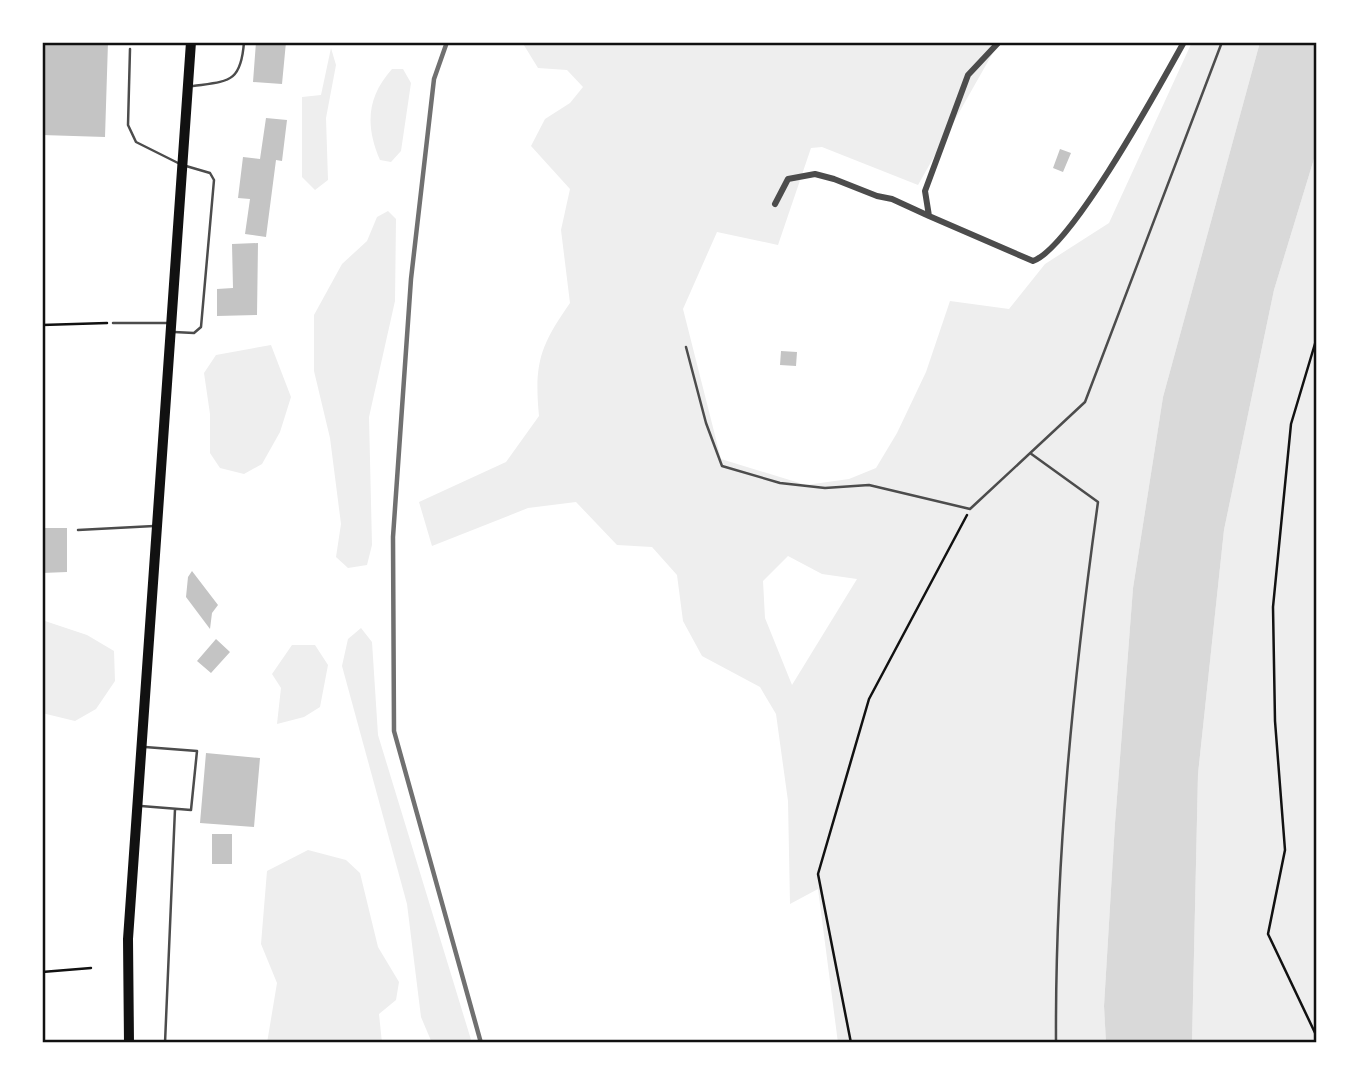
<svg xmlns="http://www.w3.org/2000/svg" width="1359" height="1085" viewBox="0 0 1359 1085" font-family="'Golos Text',sans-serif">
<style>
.green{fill:#eee;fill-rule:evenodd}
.water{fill:#d9d9d9}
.building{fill:#c4c4c4}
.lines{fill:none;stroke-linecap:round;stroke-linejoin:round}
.path{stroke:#111;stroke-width:2.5}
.service{stroke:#4c4c4c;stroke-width:2.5}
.minor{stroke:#4c4c4c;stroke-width:6}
.primary{stroke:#111;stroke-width:10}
.rail{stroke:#707070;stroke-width:4.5}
.neatline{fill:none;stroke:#111;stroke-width:2.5}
</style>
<rect width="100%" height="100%" fill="#fff"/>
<path class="green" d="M522,42H999L918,185L822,147L811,148L778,245L717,232L683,309L721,459L806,485L849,479L876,468L897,433L926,372L950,301L1009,309L1045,264L1109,223L1192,42H1260L1163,397L1133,588L1115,823L1104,1006L1106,1043H838L818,889L790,904L788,801L776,714L760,687L702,656L683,621L677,575L652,547L617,545L576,502L528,508L432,546L419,502L506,462L539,416C534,363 540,346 570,303L561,230L570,189L531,146L545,119L570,103L583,87L567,70L538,68ZM788,556L822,574L857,579L792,685L765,618L763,581Z
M331,48L336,65L326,118L328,180L315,190L302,177V97L321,95Z
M392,69H403L411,83L401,151L391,162L380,160C365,125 367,97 392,69Z
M1317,149V1043H1192L1198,774L1224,530L1274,290Z
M388,211L396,219L395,301L369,417L372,545L367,565L348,568L336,557L341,524L330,438L314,371V315L342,264L367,241L377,217Z
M271,345L291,397L280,432L262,464L244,474L220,468L210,453V414L204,373L216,355Z
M42,620L87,635L114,651L115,681L96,709L75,721L42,713Z
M361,628L372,642L378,735L472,1043H432L421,1017L407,904L342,666L348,639Z
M292,645H315L328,665L320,707L304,717L277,724L281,688L272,674Z
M308,850L346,860L360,873L378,947L399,982L396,1000L379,1014L382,1043H267L277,983L261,944L267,871Z"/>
<path class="water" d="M1260,42H1317V149L1274,290L1224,530L1198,774L1192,1043H1106L1104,1006L1115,823L1133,588L1163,397Z"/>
<path class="building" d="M42,42H108L105,137L42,135Z
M256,42H286L282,84L253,82Z
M266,118L287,120L282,161L276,160L266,237L245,234L250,199L238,198L243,157L260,159Z
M1060,149L1071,153L1063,172L1053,168Z
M258,243L257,315L217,316V289L233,288L232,244Z
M781,351L797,352L796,366L780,365Z
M42,528H67V572L42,573Z
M192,571L218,605L212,613L210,629L186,597L188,577Z
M216,639L230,652L211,673L197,661Z
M206,753L260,758L254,827L200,823Z
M212,834H232V864H212Z"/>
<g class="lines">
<path class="path" d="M42,325L107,323
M1317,337L1291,424L1273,607L1275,721L1285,850L1268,934L1317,1037
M42,972L91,968
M851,1043L818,874L869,699L967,515"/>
<path class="service" d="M130,49L128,125L136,142L180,164
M193,86C229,81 241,83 244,42
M113,323H168
M174,332L194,333L201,327L214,180L210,173L186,166
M686,347L706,423L722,466L780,483L825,488L869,485L970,509L1085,402L1222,42
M1030,453L1098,502C1073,682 1055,862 1056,1043
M78,530L154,526
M141,806L191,810L197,751L145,747
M165,1043L175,809"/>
<path class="minor" d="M999,42L968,75L925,191L929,216L1033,261C1072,247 1160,85 1184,42
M775,204L788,179L815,174L834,179L877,196L892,199L929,216"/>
<path class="primary" d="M129,1043L128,939L191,42"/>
<path class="rail" d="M447,42L434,79L411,279L393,537L394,731L481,1043"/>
</g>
<rect width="1359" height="1085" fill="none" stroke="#ffffff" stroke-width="88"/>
<rect x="44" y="44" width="1271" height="997" class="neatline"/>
</svg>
